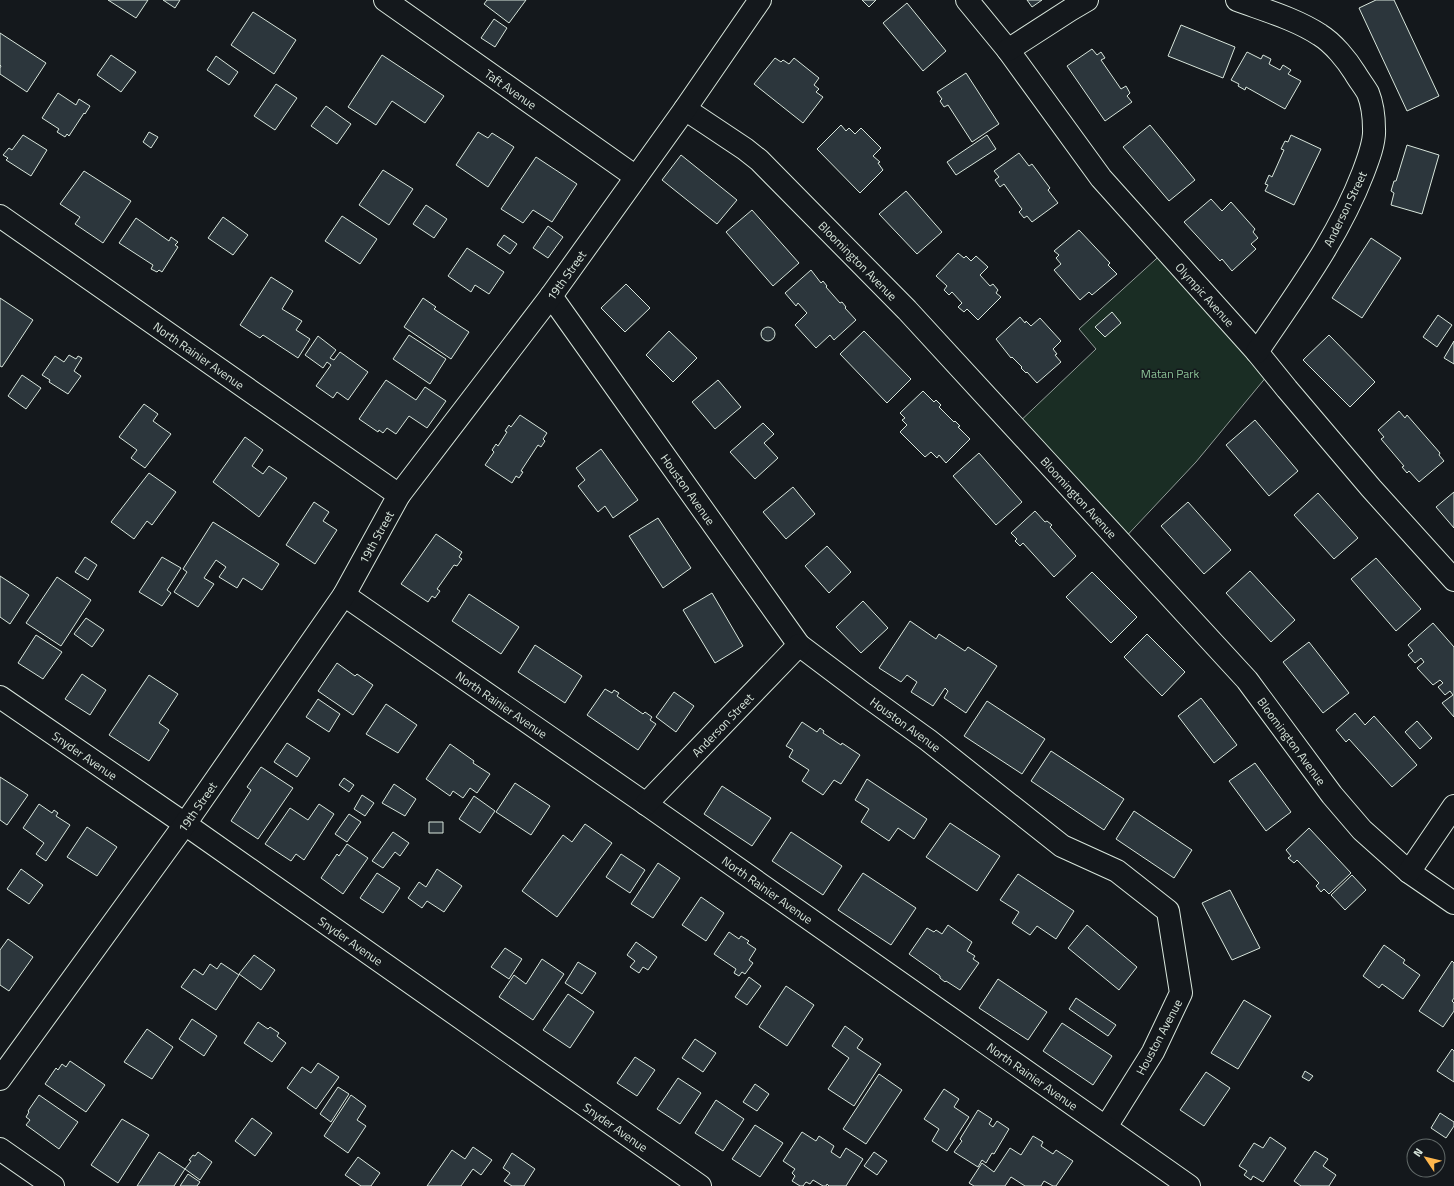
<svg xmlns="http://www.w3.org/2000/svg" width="1454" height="1186" viewBox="0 0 1454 1186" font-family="'Titillium Web',sans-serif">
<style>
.green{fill:#1a2d24;stroke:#939e99}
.building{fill:#2c363c;stroke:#d8e6dc}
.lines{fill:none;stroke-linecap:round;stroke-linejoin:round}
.minor-casing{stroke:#d8e6dc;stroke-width:24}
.minor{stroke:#14181c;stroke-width:22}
.labels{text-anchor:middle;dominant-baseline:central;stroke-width:3;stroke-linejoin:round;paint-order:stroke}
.street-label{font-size:12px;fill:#d8e6dc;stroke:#14181c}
.park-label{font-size:12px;fill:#8ac095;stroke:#14181c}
</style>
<rect width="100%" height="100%" fill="#14181c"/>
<path class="green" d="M1166,250L1272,370L1196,462L1120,543L1014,427L1096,349L1079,329Z"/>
<path class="building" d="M108,0H148L136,18Z
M163,0H180L175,8Z
M487,0H526L509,23L484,4Z
M862,0H876L869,7Z
M1027,0H1042L1032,7Z
M1376,0H1394L1439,96L1407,111L1359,8Z
M907,3L946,51L923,71L883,23Z
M253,12L296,40L274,74L231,45Z
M494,19L507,28L495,47L481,38Z
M1181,25L1235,47L1223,78L1168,56Z
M0,33L46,63L27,92L0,74V68L1,66L0,65Z
M1092,49L1097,55L1101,52L1105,58L1101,60L1121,89L1126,86L1130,93L1127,96L1132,102L1105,121L1067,66Z
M1247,52L1261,59L1263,55L1271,59L1269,64L1280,70L1283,65L1291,70L1288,74L1301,81L1285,109L1246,87L1245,90L1238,86L1239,84L1231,80Z
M111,55L136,72L121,92L97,75Z
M382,55L444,96L425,123L392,101L376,125L348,107Z
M216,56L238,72L229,85L207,70Z
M775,58L781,62L783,60L789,64L794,58L819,78L814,85L819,89L816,92L823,97L803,123L754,84Z
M966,73L999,124L972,142L948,105L944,107L940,101L942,99L937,92Z
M276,84L297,98L275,130L254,116Z
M58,93L76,105L79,99L90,106L85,114L84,113L69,136L67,134L65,137L57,132L59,129L42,118Z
M326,106L351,124L337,144L311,126Z
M841,125L846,131L849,128L855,134L861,128L881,148L873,156L880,162L878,163L883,170L860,193L817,149Z
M1150,125L1195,180L1169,201L1123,147Z
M149,132L158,137L151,148L143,142Z
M478,132L488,138L492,133L514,147L488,187L456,165Z
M23,135L47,150L31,176L6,160L8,158L3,155L9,148L12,150Z
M987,135L996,149L956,175L947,162Z
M1291,135L1321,149L1294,205L1265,191L1268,185L1265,184L1269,175L1272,177L1284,150L1281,149L1285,141L1288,142Z
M1407,145L1439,155L1422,214L1391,205L1394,193L1391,191L1394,181H1396Z
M1019,153L1029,166L1032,164L1050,188L1048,190L1058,203L1032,222L1027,216L1024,218L1019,212L1022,209L1004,184L1000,187L995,180L999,177L994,171Z
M681,155L737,200L717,224L662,180Z
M536,157L577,184L552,222L533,210L523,223L501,209Z
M383,170L413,189L389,225L359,205Z
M84,171L131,201L103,243L75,224L80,217L60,204Z
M906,191L942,232L917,254L879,214Z
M1211,199L1222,211L1231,202L1255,229L1253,232L1258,238L1251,244L1256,249L1232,271L1222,259L1220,261L1184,222Z
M426,205L447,219L434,238L413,224Z
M752,210L799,263L773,286L726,232Z
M342,216L377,239L360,264L325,241Z
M223,217L248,235L233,255L208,238Z
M136,218L169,241L171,237L178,242L175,245L178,247L162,272L159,270L157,272L151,269L153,265L119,243Z
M548,226L563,237L548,258L533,248Z
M1079,230L1110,263L1108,265L1117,274L1092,295L1089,292L1080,300L1054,270L1061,264L1056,258L1059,255L1054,251Z
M504,235L517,244L510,254L497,245Z
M1371,238L1401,258L1362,318L1332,298Z
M467,248L504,272L489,294L475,285L471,292L448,276Z
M958,253L964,258L966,256L971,261L976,256L988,267L980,275L990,286L993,284L998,290L996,293L1001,297L978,320L967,309L964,312L958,307L962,303L952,292L949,295L944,290L947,286L936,276Z
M811,270L821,283L823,281L827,286L826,287L840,303L842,302L846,307L845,308L856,320L834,340L830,335L816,348L795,325L807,313L798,303L796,306L785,293Z
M271,277L293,291L282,309L302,321L296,330L310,339L298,358L263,335L260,338L240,325Z
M626,284L650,308L625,332L601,308Z
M0,298L33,320L2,367L0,366Z
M423,298L436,307L434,309L469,332L451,359L404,327Z
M1112,312L1121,323L1105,337L1095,327Z
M1438,315L1452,325L1437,347L1423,337Z
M1020,317L1025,323L1026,321L1031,326L1040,318L1061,341L1053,349L1057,354L1055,355L1061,362L1037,383L1027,372L1026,373L1021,368L1022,367L1012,357L1011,358L996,339Z
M761 334a7 7 0 1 1 14 0a7 7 0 1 1-14 0Z
M669,331L697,358L673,382L646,355Z
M864,331L911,379L887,403L840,354Z
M409,335L446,359L430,384L393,359Z
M1329,335L1375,382L1350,407L1303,360Z
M318,336L336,350L330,358L334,360L340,352L368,372L348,400L337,392L333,398L316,386L331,365L327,362L323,368L305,355Z
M1454,341V364L1444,358Z
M69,355L76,359L78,356L82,358L74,371L81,376L68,394L49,382L50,380L42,375L55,356L64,362Z
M22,375L41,388L26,409L8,396Z
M386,380L416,400L425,387L446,401L427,428L409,416L396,434L387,428L383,433L379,430L378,432L359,419Z
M718,380L741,407L715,429L692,402Z
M923,391L934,402L936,400L941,405L939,407L954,422L955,421L960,426L958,427L970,439L946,463L939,455L937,458L931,452L925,457L900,432L907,425L902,420L905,418L900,413Z
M144,404L158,414L153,421L171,434L145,468L131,458L137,450L119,437Z
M1399,411L1405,418L1407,415L1440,453L1439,455L1444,461L1419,482L1409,471L1407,473L1402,467L1404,466L1381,439L1384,437L1378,430Z
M520,415L547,433L543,439L545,441L541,447L538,445L521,471L523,472L519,478L516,476L512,483L485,465L494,452L492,450L496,444L498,446L507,432L505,431L509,425L511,427Z
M1255,420L1298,471L1269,496L1226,445Z
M763,423L774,434L764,443L778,458L755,479L730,452Z
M245,437L263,450L252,466L263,474L269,466L287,478L259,517L213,482Z
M601,449L638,500L613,518L605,506L598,512L578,486L585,480L576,468Z
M979,453L1022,502L996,525L953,476Z
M149,473L176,492L152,525L147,521L134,539L111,522Z
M793,487L815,514L786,539L763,512Z
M1454,492V528L1436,507Z
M1318,493L1358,538L1334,559L1294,515Z
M314,502L329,512L323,521L337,530L315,564L286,545Z
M1188,502L1231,550L1204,574L1161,526Z
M1035,511L1045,522L1047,521L1052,525L1050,527L1076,556L1054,577L1023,543L1020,546L1015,541L1017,539L1011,533Z
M658,518L691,568L663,588L629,536Z
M213,522L279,564L262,590L243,578L237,588L219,577L226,567L216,560L204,578L214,584L198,607L174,592L187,572L183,569Z
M436,534L462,552L459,557L462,559L457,566L454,565L437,589L440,591L435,598L432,596L428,602L401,584Z
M827,546L851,572L829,593L805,566Z
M85,557L97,565L88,580L75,572Z
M162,557L181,568L167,590L171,593L162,606L139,592Z
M1376,558L1421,609L1396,631L1351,579Z
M1250,571L1295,620L1271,642L1226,593Z
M1092,572L1137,617L1111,643L1066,597Z
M0,576L29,595L10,624L0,617Z
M57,577L91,600L61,646L26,623Z
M712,593L743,646L715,663L683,610Z
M469,594L519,627L501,654L452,621Z
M863,601L888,628L861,653L836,627Z
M86,618L104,630L92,647L74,634Z
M910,621L936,639L939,634L965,651L968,647L997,666L966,713L944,698L948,691L945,688L933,706L911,692L917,682L907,675L901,682L879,668Z
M1433,623L1454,647V717L1442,703L1453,695L1450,691L1445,695L1438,687L1443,683L1440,680L1433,685L1417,668L1424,662L1421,658L1415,663L1408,655L1413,651L1408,645Z
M1147,634L1185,672L1162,696L1124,657Z
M36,635L62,652L43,679L18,663Z
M1309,642L1349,693L1323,713L1283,662Z
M535,645L582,676L565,703L518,672Z
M337,663L355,676L357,674L373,685L353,715L318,691Z
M82,674L106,690L90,715L65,699Z
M149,675L178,694L159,723L169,730L149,761L109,735Z
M605,689L612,693L614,690L619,693L617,696L643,714L645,712L652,717L650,720L656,724L638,750L587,715Z
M674,692L694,706L676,732L656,717Z
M1201,698L1237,745L1214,763L1178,716Z
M318,699L340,714L329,732L306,717Z
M987,701L1045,739L1022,774L964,736Z
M386,704L417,725L398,753L366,734Z
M1355,713L1365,725L1374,716L1417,765L1392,787L1349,739L1346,742L1336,730Z
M1417,721L1432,738L1420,749L1405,732Z
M802,722L817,732L820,728L824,731L823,733L841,745L842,743L860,755L841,784L834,780L823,795L802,781L809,770L789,757L793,750L786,746Z
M287,743L310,758L297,777L274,762Z
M450,744L474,761L473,763L490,774L477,793L470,788L463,798L453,791L450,796L426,779Z
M1051,751L1124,799L1104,830L1031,781Z
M1255,763L1291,812L1266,831L1229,781Z
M261,767L293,788L258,839L231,821L251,790L247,787Z
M0,777L28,795L7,825L0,820Z
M344,778L354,785L349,792L339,785Z
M867,779L927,819L914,839L898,828L889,841L861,822L869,809L855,800Z
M515,783L550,806L531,835L496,812Z
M394,784L416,799L405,816L382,803Z
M722,786L771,818L752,846L704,814Z
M362,795L374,803L365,816L354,809Z
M474,796L495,811L480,833L459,819Z
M39,804L52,813L54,810L58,813L56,816L70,825L46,861L36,854L44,843L23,828Z
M319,804L334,814L304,860L296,854L291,861L265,844L290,808L308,820Z
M1134,811L1192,850L1174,878L1116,839Z
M349,814L361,822L347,842L335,834Z
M429,822H443V833H429Z
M950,823L1000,856L977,891L926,857Z
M585,824L612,843L557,917L522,891L563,835L572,842Z
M87,827L117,847L97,876L67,857Z
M1309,828L1351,873L1329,894L1324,889L1321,892L1316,886L1319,883L1297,860L1294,863L1288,858L1291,856L1286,850Z
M393,832L409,843L400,856L395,852L383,868L372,861Z
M791,832L842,866L823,895L772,861Z
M347,844L368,858L343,894L321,878L337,854L339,856Z
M621,854L645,870L630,893L606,877Z
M658,863L680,878L653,918L631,904Z
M21,869L43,885L29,904L7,889Z
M437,869L462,886L444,912L427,901L422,908L408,898L419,882L426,887Z
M377,873L400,888L383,913L360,898Z
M863,873L916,908L891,945L838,910Z
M1018,874L1074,911L1056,939L1037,926L1030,935L1012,923L1019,912L1000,900Z
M1352,875L1366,890L1345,910L1331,895Z
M1230,890L1260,948L1232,960L1202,903Z
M701,897L724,913L706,941L682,925Z
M948,925L972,942L967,951L975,956L973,959L979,963L960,990L946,981L945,982L940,978V976L909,954L927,928L934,932L936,930L942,934Z
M1087,925L1137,967L1119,990L1068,948Z
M729,932L739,939L741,936L749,941L747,943L756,949L749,960L753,963L745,974L742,972L739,976L734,973L736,969L714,954Z
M8,939L33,957L9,991L0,985V950Z
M636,942L657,957L648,970L643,967L639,973L630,967L635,961L627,955Z
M1384,945L1405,960L1403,963L1420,975L1403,999L1382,984L1379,988L1363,976Z
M505,948L522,959L509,979L491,967Z
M254,955L275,970L261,990L239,974Z
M542,959L564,974L533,1020L499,997L514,975L526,984Z
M1452,961L1454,963V998L1452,1001L1454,1003V1011L1443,1027L1419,1011Z
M578,962L596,973L582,994L565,983Z
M221,963L239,975L216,1010L181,987L194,969L203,975L210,964L217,969Z
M749,977L761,986L747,1005L735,997Z
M998,979L1047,1012L1028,1040L979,1008Z
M786,986L814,1005L787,1046L759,1027Z
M568,994L594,1012L570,1048L543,1030Z
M1076,998L1116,1025L1108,1036L1069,1009Z
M1244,1000L1271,1016L1238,1069L1211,1053Z
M192,1019L217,1036L204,1056L179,1039Z
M258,1022L268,1029L270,1027L279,1033L277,1036L286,1043L272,1062L244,1043Z
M1062,1023L1112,1056L1093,1085L1043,1051Z
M845,1026L863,1039L857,1048L881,1064L854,1106L828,1089L849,1058L832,1046Z
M147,1029L173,1047L152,1079L124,1062Z
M695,1039L716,1053L703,1072L682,1058Z
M1452,1049L1454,1051V1082L1437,1071Z
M635,1057L655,1070L637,1096L617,1083Z
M70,1061L105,1085L86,1112L45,1084L56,1068L58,1070L62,1064L66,1067Z
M318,1063L339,1077L316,1109L287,1088L302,1067L311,1073Z
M1305,1071L1313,1076L1309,1081L1302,1077Z
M1206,1072L1230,1088L1204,1126L1180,1110Z
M879,1074L902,1090L866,1144L843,1129Z
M678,1078L701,1093L680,1124L657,1109Z
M755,1084L769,1094L757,1111L743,1102Z
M338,1087L349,1094L331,1122L320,1114Z
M944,1089L959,1099L954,1107L969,1117L947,1151L932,1141L939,1129L924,1119Z
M39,1095L78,1122L59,1149L26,1125L30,1120L26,1117L29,1112L28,1111Z
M351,1095L366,1106L357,1120L366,1126L348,1153L324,1136Z
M716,1100L744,1119L723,1151L695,1133Z
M978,1110L992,1119L989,1124L993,1127L997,1121L1009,1129L994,1154L992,1153L986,1163L982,1160L978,1167L954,1152L962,1141L960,1139Z
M1440,1113L1454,1122V1126L1446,1138L1431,1128Z
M252,1118L272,1133L255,1156L235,1141Z
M122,1119L149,1135L118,1183L91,1165Z
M755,1125L783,1143L760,1177L732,1159Z
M802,1132L816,1141L819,1136L834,1146L831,1152L840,1158L846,1148L863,1159L846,1186H829L827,1184L826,1186H823L813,1180L810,1184L806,1182L803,1186H800L792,1181L795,1176L792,1173L795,1169L783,1161Z
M1033,1136L1043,1142L1041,1146L1053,1154L1056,1150L1073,1161L1056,1186H1053L1044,1181L1041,1186H1025L1011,1177L1005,1186H974L969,1183L982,1163L994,1172L1010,1148L1021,1155Z
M1270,1137L1286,1148L1263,1182L1253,1176L1251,1180L1244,1175L1247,1171L1239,1166L1254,1143L1263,1148Z
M473,1147L492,1160L481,1175L473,1169L461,1186H427L452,1150L465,1159Z
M1315,1151L1328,1159L1323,1166L1336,1175L1329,1186H1301L1294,1181Z
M159,1152L185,1169L174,1186H137Z
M198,1152L212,1162L200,1180L185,1169L191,1161L189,1160L193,1155L195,1156Z
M874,1152L887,1161L877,1175L864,1166Z
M512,1153L535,1169L524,1186H512L504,1181L510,1173L503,1168Z
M358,1157L380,1173L371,1186H361L345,1175Z
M188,1174L200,1182L197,1186H180Z"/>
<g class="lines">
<g class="minor-casing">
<g id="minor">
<path id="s1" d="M385,0L636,177"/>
<path id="s2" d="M967,0L1008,50L1101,178L1257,352L1287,389L1371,488L1454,580"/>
<path d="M1237,0C1264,10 1296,19 1320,35C1333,43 1347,60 1355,73C1359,80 1364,86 1368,93C1372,103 1374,118 1374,129C1375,142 1368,160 1363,173C1338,238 1296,294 1257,352"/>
<path d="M1008,50L1070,10L1087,0"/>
<path id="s3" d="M685,109L745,149L759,160L907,310L1247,680L1332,795L1362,830L1409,872L1454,903"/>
<path id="s4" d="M0,216L399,495"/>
<path id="s5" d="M551,296L799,645L864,694L928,740L1062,846L1117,871L1168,911L1181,993L1153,1052L1106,1127"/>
<path id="s6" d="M344,595L646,804L1189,1186"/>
<path id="s7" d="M0,697L185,824L700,1186"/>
<path id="s8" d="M646,804L799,645"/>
<path d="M1409,872L1454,806"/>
<path id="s9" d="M0,1079L185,824L344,595L399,495L551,296L685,109L760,0"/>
<path d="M0,1149L53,1186"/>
</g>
</g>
<use href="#minor" class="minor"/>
</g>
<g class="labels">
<g class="street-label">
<text stroke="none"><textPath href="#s1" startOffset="154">Taft Avenue</textPath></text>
<text transform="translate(1345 209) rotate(-64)">Anderson Street</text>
<text stroke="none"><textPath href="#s3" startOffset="231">Bloomington Avenue</textPath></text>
<text stroke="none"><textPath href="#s9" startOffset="984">19th Street</textPath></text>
<text stroke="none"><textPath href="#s2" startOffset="379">Olympic Avenue</textPath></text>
<text stroke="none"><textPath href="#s4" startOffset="243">North Rainier Avenue</textPath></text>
<text stroke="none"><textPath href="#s5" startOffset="237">Houston Avenue</textPath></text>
<text stroke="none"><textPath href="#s3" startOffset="555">Bloomington Avenue</textPath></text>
<text stroke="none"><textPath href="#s9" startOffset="660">19th Street</textPath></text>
<text stroke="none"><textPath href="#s6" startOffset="192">North Rainier Avenue</textPath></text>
<text stroke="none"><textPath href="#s5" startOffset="561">Houston Avenue</textPath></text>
<text stroke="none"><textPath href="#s8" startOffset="110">Anderson Street</textPath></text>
<text stroke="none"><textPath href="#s3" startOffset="879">Bloomington Avenue</textPath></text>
<text stroke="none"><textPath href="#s7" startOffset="103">Snyder Avenue</textPath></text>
<text stroke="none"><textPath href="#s9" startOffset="336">19th Street</textPath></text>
<text stroke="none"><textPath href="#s6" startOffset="516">North Rainier Avenue</textPath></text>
<text stroke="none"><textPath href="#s7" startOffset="427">Snyder Avenue</textPath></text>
<text transform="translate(1159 1037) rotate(-62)">Houston Avenue</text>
<text stroke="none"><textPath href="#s6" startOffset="840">North Rainier Avenue</textPath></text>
<text stroke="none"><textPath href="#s7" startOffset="751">Snyder Avenue</textPath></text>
</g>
<g class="park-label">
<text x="1170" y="373">Matan Park</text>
</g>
</g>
<g transform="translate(1426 1158) rotate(305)"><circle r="19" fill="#14181c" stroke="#626a69"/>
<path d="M0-3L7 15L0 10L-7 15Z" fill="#ffb74d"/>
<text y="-6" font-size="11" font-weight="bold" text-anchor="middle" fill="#d8e6dc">N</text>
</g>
</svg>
